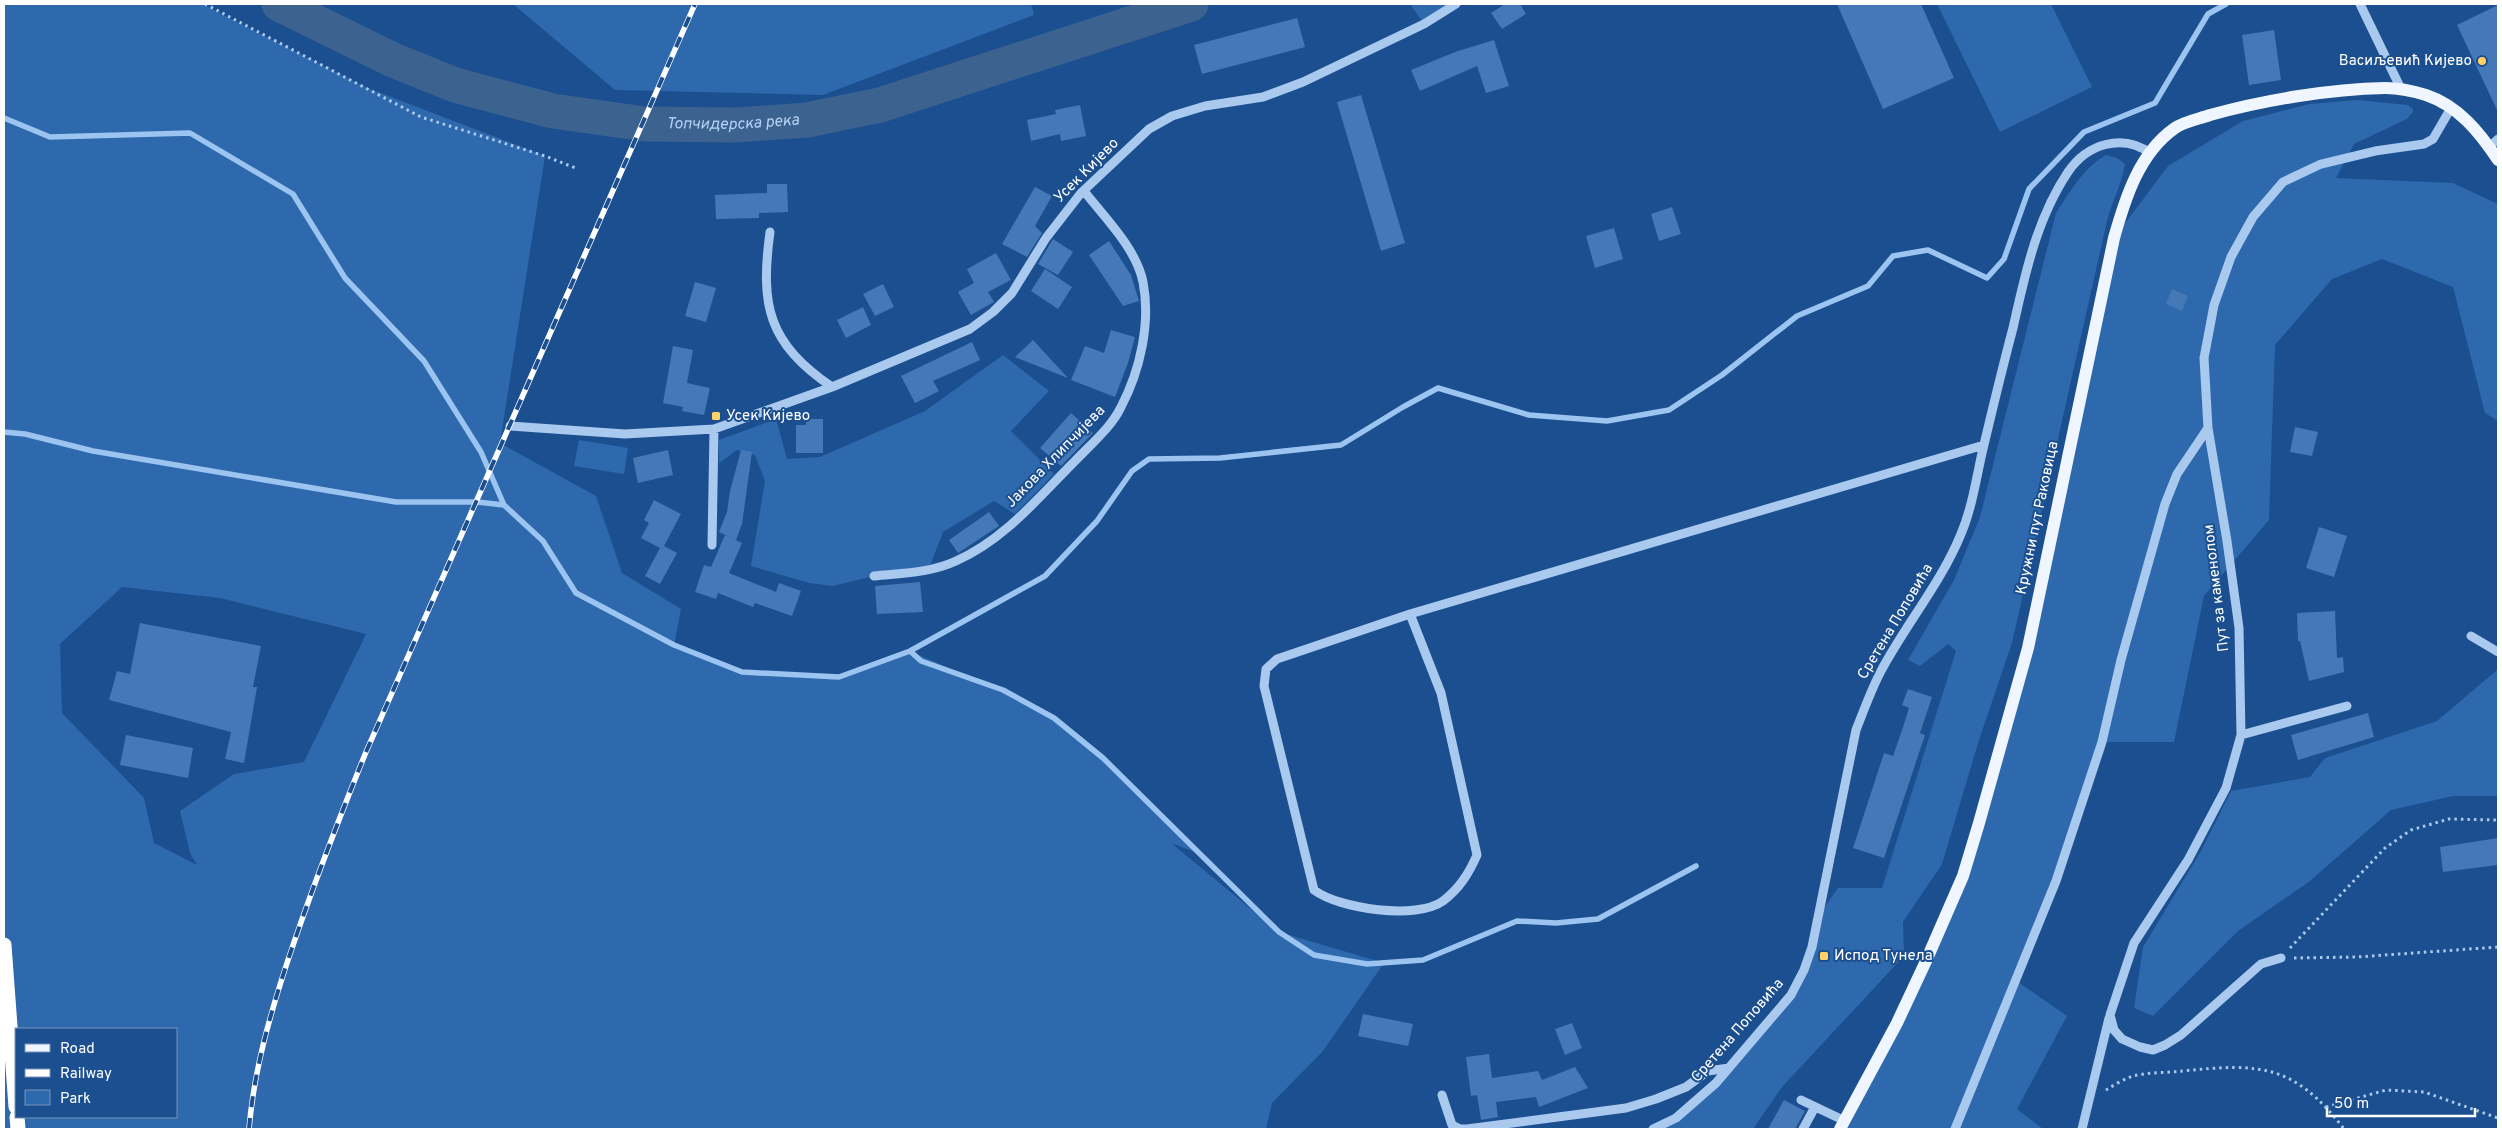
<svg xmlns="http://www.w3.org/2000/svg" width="2502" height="1133" viewBox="0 0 2502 1133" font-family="Overpass,sans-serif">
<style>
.green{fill:#2e69ad;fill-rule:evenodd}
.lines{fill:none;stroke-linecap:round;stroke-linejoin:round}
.stream{stroke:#9cc4f0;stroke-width:5.5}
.river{stroke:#3c6290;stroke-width:35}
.building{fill:#4478b7}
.path{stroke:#a9c9ee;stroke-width:3;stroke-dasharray:2.5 4;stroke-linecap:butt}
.minor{stroke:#a9c9ee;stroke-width:9}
.major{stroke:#f0f6ff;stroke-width:12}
.highway{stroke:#fff;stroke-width:15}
.rail-casing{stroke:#fff;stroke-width:5.5}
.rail{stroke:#1b4f8f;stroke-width:4;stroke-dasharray:11;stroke-linecap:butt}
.poi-dot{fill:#ffd166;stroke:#1b4f8f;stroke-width:2}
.labels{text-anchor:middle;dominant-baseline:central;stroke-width:4;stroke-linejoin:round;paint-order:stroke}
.poi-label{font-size:15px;fill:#fff;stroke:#1b4f8f;text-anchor:start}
.street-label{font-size:15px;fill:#fff;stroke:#1b4f8f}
.water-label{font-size:16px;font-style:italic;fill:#b5d3f5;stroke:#1b4f8f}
</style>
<rect width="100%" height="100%" fill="#1b4f8f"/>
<path class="green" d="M4,4H202L365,87L545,156L500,443L596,496L622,573L681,609L674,645L742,672L838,677L910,651L983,683L1054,718L1114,769L1200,854L1171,843L1279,932L1384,963L1323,1051L1272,1103L1266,1129H4ZM122,587L220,598L366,634L304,762L234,774L180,811L190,853L197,865L154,843L144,798L62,713L60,644ZM16,1029H176V1117H16Z
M513,4H1031L1034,15L823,95L615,90Z
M1410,4H1456L1424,24Z
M1937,4H2051L2092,87L2000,132Z
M2357,100L2408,105L2413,109V112L2407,119L2354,144L2336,178L2453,183L2498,204V421L2485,413L2453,287L2382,259L2332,279L2275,345L2269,520L2204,596L2174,742H2102L2017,981L2067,1016L2017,1109L2043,1129H1840L1926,961L1996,767L2114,238L2168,166L2243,121L2309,104Z
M2106,155L2117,158L2125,164C2122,184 2112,201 2107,221L2012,643L1979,740L1942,864L1903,922L1904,956L1782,1087L1753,1129H1653L1676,1118L1716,1083L1791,995L1819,915L1838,888H1882L1956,651L1948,644L1920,666L1908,660L1954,580L1980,517L2056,213C2070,192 2083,168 2106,155Z
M1003,355L1049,391L1011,431L1054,474L1015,514L994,501L943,532L928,571L874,576L833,586L809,583L751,566L765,481L755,455L737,450L719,463V440L776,419L787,459L820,457L925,411Z
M579,440L628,448L624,474L574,466Z
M2498,665V796H2453L2391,810L2310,881L2238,931L2153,1016L2134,1008L2143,947L2201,851L2231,791L2310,777L2325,758L2437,721L2497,670Z"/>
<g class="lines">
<path class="stream" d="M4,118L50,137L190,133L293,194L345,278L424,361L481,452L504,505
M4,432L25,434L93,451L396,502H477L504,505L543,541L576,593L674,645L742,672L839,677L910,651
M1696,866L1598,919L1556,923L1517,921L1423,960L1367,964L1314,955L1279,932L1103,758L1054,718L1003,690L921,661L910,651L1045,576L1097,521L1132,471L1149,459L1220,458L1341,445L1403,407L1438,388L1529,415L1607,421L1669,410L1722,375L1797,316L1868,286L1893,256L1928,250L1987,278L2004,259L2029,189L2084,132L2155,103L2208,14L2226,4"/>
<path class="river" id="s1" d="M279,4L393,60L455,85L553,111L645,124L736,125L807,120L880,105L1191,4"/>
</g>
<path class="building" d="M1505,4H1520L1526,14L1502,29L1491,13Z
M1837,4H1921L1954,78L1883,109Z
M2498,5V112L2457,25Z
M1297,18L1305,47L1202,74L1194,45Z
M2274,30L2281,80L2249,85L2242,35Z
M1494,40L1509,86L1486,93L1477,66L1420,91L1411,70L1455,52Z
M1361,95L1405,243L1381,251L1337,102Z
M1080,105L1086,136L1061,141L1060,134L1031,141L1027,120L1056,114L1055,110Z
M767,184H787L788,212L759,213V218L716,219L715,195L767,193Z
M1035,187L1052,196L1035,226L1042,233L1027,257L1002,244Z
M1672,207L1681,234L1659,241L1651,214Z
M1614,228L1623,259L1595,268L1586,236Z
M1053,239L1073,252L1058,275L1038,264Z
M1109,241L1131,275L1139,301L1123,306L1089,255Z
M996,253L1011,280L988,292L994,302L971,315L958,292L974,283L967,269Z
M1045,269L1072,287L1058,309L1031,291Z
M695,282L716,288L706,322L685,316Z
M883,284L894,307L875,316L863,294Z
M2172,289L2188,296L2182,311L2166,304Z
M863,307L871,325L846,338L837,320Z
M1111,330L1135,337L1128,363L1115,397L1071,380L1085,346L1104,353Z
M1033,340L1068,378L1015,357Z
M972,342L980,360L933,381L939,391L915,403L901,376Z
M673,346L693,350L687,383L710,388L704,415L682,411L683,407L663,403Z
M1071,413L1093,433L1061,466L1040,448Z
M806,419H823V453H796V425H806Z
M2295,427L2318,432L2312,456L2290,452Z
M668,450L673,475L638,483L633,458Z
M741,450L752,452L742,524L736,540L719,532L727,512L730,491Z
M654,500L681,514L664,546L677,553L660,584L645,576L660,548L641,538L649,523L644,520Z
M989,512L999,526L958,553L949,540Z
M2319,527L2347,536L2334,577L2306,568Z
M725,535L742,543L729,573L776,592L779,583L801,591L792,616L755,603L753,607L718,593L716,599L695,592L704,565L711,567Z
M920,582L923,612L877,614L875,586Z
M2335,611L2337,658L2343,657L2344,672L2309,681L2300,641H2298L2297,613Z
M140,623L261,646L253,687H257L244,763L225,759L231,732L109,700L117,671L130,674Z
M1908,689L1932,697L1920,733L1925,735L1884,858L1853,848L1884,753L1893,756L1903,727L1909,708L1902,705Z
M2368,713L2374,737L2298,760L2291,735Z
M126,735L193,748L188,778L120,765Z
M2498,838V865L2443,872L2440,847Z
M1363,1014L1413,1024L1408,1046L1358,1036Z
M1572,1023L1582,1048L1565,1055L1555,1029Z
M1489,1054L1492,1078L1538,1071L1542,1080L1575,1067L1588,1088L1539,1107L1536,1097L1496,1102L1498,1117L1481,1120L1477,1095L1471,1096L1466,1057Z
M1784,1100L1805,1111L1795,1129H1768Z"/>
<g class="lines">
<path class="path" d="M205,4L421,117L545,156L578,169
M2290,948L2385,848L2411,830L2449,819L2498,820
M2294,958L2357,957L2498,947
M2106,1090C2114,1085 2124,1079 2133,1076C2149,1072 2167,1073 2183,1071C2260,1063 2294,1064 2344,1129
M2326,1107L2386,1090L2424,1092L2498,1118"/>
<path class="minor" d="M2360,4L2401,89
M2489,147L2498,139
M770,232C760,306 768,343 832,387
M510,426L625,434L714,429L832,387L970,329L993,312L1012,293L1046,238L1081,193L1149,129L1172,116L1205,106L1263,97L1303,82L1424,24L1456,4
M712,545L714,429
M874,576C902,573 930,573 956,561C1004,540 1038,498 1074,462C1090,445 1111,428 1121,407C1140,371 1151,323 1143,282C1136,248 1105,218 1084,191
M1410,614L1441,693L1477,855C1469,873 1460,888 1443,901C1417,920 1339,909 1314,890L1264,686L1266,669L1277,659L1410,614L1984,445
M2471,636L2498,652
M2241,735L2347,706
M2281,958L2261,964L2181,1035L2165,1045L2153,1050L2140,1047L2122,1039L2114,1030L2110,1015L2134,943L2188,860L2226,788L2241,735L2239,628L2227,541L2208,428L2204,358L2214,305L2231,257L2253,217L2283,182L2321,164L2375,151L2424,144L2433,139L2451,108
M1442,1095L1452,1125L1460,1129H1467L1626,1108L1656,1099L1686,1087L1708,1071L1729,1068
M1801,1100L1845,1121
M1653,1129L1676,1118L1716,1083L1791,995L1804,970L1812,947L1856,730C1864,710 1871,690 1881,671C1906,624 1941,583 1961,534C1972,508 1976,480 1982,453C1992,411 2002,369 2013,328C2025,274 2037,218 2068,172C2087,144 2122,133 2150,153
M1803,1129L1815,1107
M1955,1129L2056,881L2102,742L2121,660L2165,504L2177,474L2208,428
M2082,1129L2109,1018"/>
<path class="major" d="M1840,1129L1897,1023L1926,961L1963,876L1979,823L2028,648L2114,238C2125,199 2139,153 2175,128C2185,121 2199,119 2210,115C2264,100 2330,89 2385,88C2399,88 2413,91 2426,95C2459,106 2480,133 2498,160"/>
<path class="highway" d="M4,945L16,1107
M17,1117L18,1129"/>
<g class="rail-casing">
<path id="rail" d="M249,1129C254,1071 269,1018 287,963C311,891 338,821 366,752L695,4"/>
</g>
<use href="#rail" class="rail"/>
</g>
<g class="poi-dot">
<circle cx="2482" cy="61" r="5"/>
<rect x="711" y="411" width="10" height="10" rx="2.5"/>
<rect x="1819" y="951" width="10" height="10" rx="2.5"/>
</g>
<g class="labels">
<g class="poi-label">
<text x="2472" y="61" text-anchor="end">Васиљевић Кијево</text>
<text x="726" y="416">Усек Кијево</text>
<text x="1834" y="956">Испод Тунела</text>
</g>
<g class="street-label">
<text transform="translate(1087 171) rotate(-45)">Усек Кијево</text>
<text transform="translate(1056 457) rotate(-46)">Јакова Хлипчијева</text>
<text transform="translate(2038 518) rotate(-78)">Кружни пут Раковица</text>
<text transform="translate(2217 588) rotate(-97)">Пут за каменолом</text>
<text transform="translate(1896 622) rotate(-59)">Сретена Поповића</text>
<text transform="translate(1738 1031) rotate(-49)">Сретена Поповића</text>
</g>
<g class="water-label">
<text stroke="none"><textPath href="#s1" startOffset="476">Топчидерска река</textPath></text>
</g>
</g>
<rect width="2502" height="1133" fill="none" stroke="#ffffff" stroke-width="10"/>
<rect x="15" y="1028" width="162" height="90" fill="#1b4f8f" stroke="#7695bc"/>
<rect x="25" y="1044" width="25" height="8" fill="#f0f6ff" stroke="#7695bc"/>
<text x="60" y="1053" font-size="15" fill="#ffffff">Road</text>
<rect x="25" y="1069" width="25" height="8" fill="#ffffff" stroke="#7695bc"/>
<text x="60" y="1078" font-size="15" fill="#ffffff">Railway</text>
<rect x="25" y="1090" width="25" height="15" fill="#2e69ad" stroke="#7695bc"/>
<text x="60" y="1103" font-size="15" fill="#ffffff">Park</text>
<path d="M2327 1108v8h148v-8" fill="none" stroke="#ffffff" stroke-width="2.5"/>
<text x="2334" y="1108" font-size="15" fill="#ffffff" stroke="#1b4f8f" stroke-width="4" paint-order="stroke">50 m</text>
</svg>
